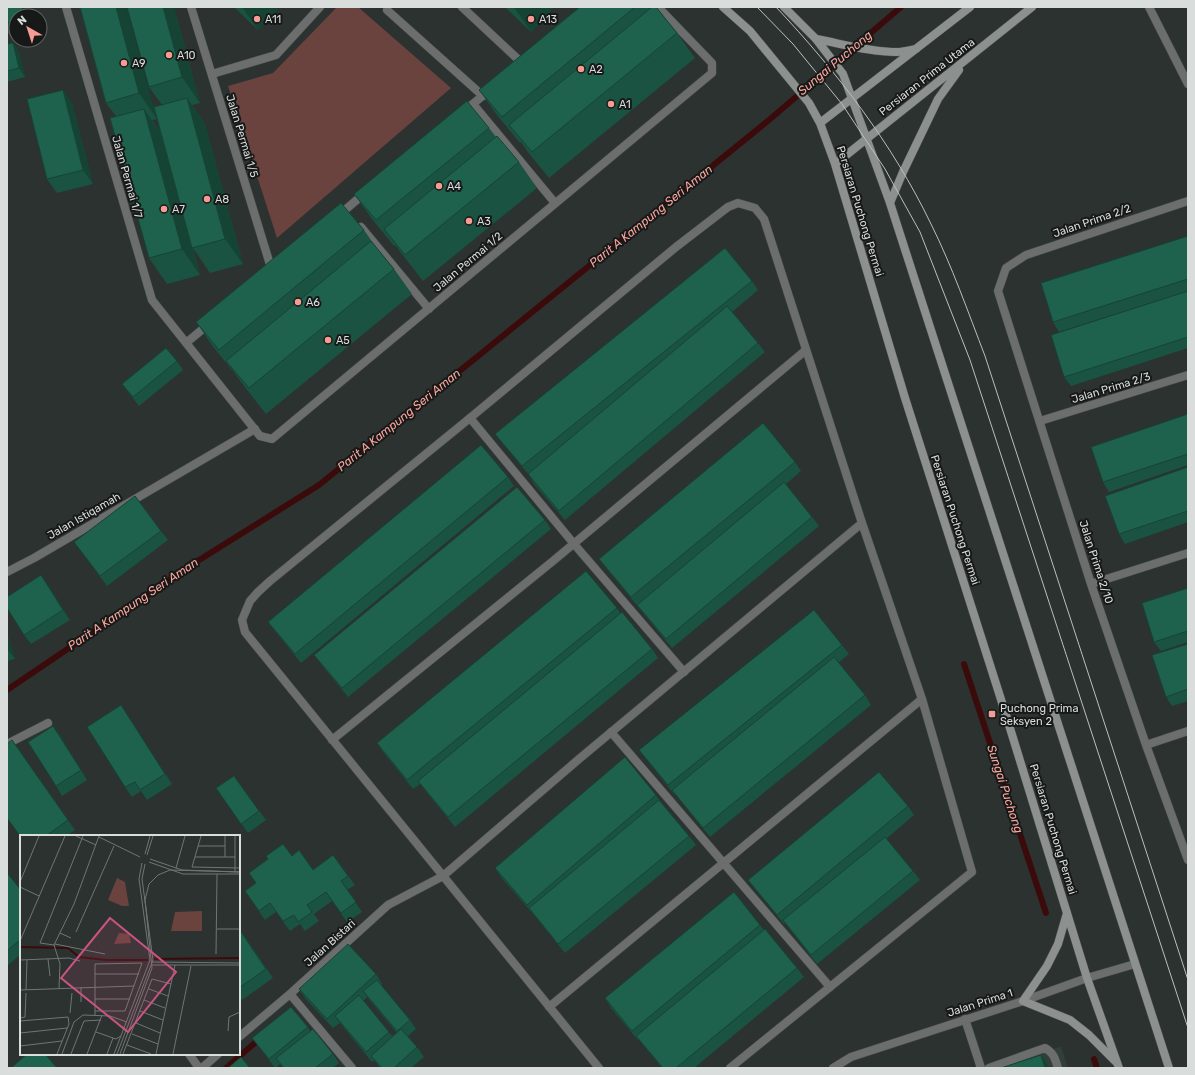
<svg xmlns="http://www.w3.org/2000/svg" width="1195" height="1075" viewBox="0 0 1195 1075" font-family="Rubik,sans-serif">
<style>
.built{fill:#313e39}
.green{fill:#6a423e}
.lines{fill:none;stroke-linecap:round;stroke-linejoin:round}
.stream{stroke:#3b0b0b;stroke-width:6}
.service-casing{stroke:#484d4b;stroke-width:9}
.minor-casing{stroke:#484d4b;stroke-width:9}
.tertiary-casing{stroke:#484d4b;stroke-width:9}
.secondary-casing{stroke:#484d4b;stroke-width:9}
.service{stroke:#6b6e6d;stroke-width:8}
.minor{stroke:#6b6e6d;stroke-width:8}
.tertiary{stroke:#6b6e6d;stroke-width:8}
.secondary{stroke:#8c918f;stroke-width:8}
.tram{stroke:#bbbfbd;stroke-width:1}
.wall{fill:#1a5341;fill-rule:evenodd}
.shaded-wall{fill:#154435}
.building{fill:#1e614c;stroke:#154435}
.poi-dot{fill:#f59c94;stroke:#161918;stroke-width:1.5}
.labels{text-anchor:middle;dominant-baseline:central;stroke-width:4;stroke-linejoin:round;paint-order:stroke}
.poi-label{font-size:11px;fill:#d9dddb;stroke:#161918;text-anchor:start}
.street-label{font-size:11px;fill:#d9dddb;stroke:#161918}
.water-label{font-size:12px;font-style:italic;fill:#fca59d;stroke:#161918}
.inset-river{fill:none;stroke:#3b0b0b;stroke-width:2}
.inset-road{fill:none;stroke:#717674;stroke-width:1}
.view{fill:#c95381;fill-opacity:0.15;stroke:#c95381;stroke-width:2}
.inset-edge{fill:none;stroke:#d9dddb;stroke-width:2}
</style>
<rect width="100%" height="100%" fill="#2c3230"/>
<path class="built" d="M1061,1046L1068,1068H1005Z"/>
<path class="green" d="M337,7H358L451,88L277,238L228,86L273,73Z"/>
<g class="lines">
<path class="stream" d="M964,664L1046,913
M7,690L196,562L319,485L769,120L901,7
M1094,1059L1097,1068
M226,1068L257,1041"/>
<g class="service-casing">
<path id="service" d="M66,7L152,300L260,436L272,439L712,73V63L658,7
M191,7L272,271
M462,7L522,63
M387,10L483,96
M212,74L276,55L320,7
M473,104L555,203
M463,112L491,89
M338,216L366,192
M361,227L429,309
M186,343L210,323
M470,418L574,544L684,672
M611,732L830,987
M965,1019L981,1068
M989,1068L1045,1048C1054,1053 1055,1059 1058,1068"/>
</g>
<g class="minor-casing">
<path id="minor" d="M1149,7L1188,84
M1188,201L1026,255L1006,268L998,291L1091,584L1146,745L1188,860
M1040,421L1188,375
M7,572L34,558L255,429
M1091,584L1188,553
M332,740L553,561L806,350
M7,744L48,723
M1146,745L1188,731
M290,994L352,1068
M549,1007L922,699
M239,1037L290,994L388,905L443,876L579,759L741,624L862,523
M189,1054L199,1068
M202,1068L218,1054
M599,1068L245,632L242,620L250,601L258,592L270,581L470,418L676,247L728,207L738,203L755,208L764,219L862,523L922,699L972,872L730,1068"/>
</g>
<g class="tertiary-casing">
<path id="tertiary" d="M833,1068L851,1057L1023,1001L1087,978L1135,964"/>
</g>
<g class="secondary-casing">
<path id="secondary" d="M723,7L750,31L809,103L820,123L835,164L905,398L1005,712L1087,978L1119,1068
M784,7L816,39L843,74L890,203L1169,1068
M816,39C843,44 870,52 897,52C904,52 910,50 916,49
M820,123L970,7
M835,164L1032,7
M890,203L903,172L938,99L959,70
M1067,913L1058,944L1047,966L1023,1001L1070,1020L1089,1035L1116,1062"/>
</g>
<use href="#service" class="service"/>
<use href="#minor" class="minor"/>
<use href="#tertiary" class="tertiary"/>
<use href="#secondary" class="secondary"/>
<path class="tram" d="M757,7L793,44L842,104L885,169L920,232L970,360L1188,1028
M776,7C837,72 892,143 931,224C952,266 968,312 985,356L1188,980"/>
</g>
<path class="wall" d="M7,7H25L28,16H16V31L7,34Z
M80,7L154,107L162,105L149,87L127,7H174L200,103L192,105L205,124L243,264L210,273L193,248L200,275L167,284L149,258L116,116L106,103ZM157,119L161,133L152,120Z
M234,7H279L258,30Z
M505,7H554L531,32Z
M580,7H656L677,33L695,58L549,178L527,151L521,142L520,143L497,115L479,90Z
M7,44L19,52L25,77L7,82Z
M72,103L93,184L57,193L47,179Z
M489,128L496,137L519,162L537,188L423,281L395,245L394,246L372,219L354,194Z
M364,230L377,249L394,269L412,294L266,414L244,386L233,371L214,348L196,322Z
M1188,236V291L1059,332L1053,322Z
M752,281L758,290L732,312L758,343L765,352L565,520L534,484L529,475L502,443L495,434Z
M1188,291V348L1071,386L1064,377Z
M177,361L183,370L139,406L122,384Z
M1188,414V465L1109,492L1103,482Z
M795,462L801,471L786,484L812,517L819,526L672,648L606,568L599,559Z
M1188,467V522L1125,544L1119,534Z
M508,477L514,486L301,663L275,631L268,622Z
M545,520L551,529L348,697L321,664L314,655Z
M161,531L168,540L107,586L74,542Z
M48,585L70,620L31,644L24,635Z
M1188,588V642L1161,651L1154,642Z
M617,608L620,613L652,649L658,658L455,827L420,784L413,789L383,752L377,743Z
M7,633L15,659L7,661Z
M1188,644V701L1172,706L1166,697Z
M842,645L849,654L838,663L865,695L871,705L710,837L675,794H674L646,759L639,750Z
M127,714L172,784L147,800L141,791L132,797L125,787Z
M53,726L60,735L87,780L62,796L56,786Z
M12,740L75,830L66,836H21Z
M234,776L266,820L248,833L216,788Z
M656,795L662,804L689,836L696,845L565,953L533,914L501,877L495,868Z
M908,806L914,815L886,839L913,871L920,880L817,964L785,923L784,924L755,889L748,880Z
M333,855L355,885L347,890L362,912L347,922L332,901L314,914L319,921L305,931L300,924L290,931L276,912L265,920L245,891L256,883L268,859L292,856L313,870Z
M7,873L21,890V954L7,966Z
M760,925L764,930L797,968L804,977L694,1068H662L639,1040H638L611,1008L605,998Z
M239,928L273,978L242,1000L239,996Z
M376,974L382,984L381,985L410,1020L416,1029L408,1036L417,1047L424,1057L411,1068H380L374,1060L372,1062L340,1023L333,1028L305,998L299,989ZM367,997L397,1033L392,1036L363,1001Z
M308,1027L310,1031L333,1054L339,1063L333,1068H283L280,1064L275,1068L259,1047L252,1038Z"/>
<path class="shaded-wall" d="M22,7H25L28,16H24Z
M116,7H126L157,119L139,93Z
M163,7H174L200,103L182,77Z
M242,7H279L258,30Z
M514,7H554L531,32Z
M13,43L19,52L25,77L19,68Z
M63,90L72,103L93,184L83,170Z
M187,98L205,124L243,264L225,239Z
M144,109L161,134L200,275L182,249Z
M41,575L48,585L70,620L63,610Z
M7,633L15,659L8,650L7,645Z
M121,705L127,714L172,784L165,774Z
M53,726L60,735L87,780L81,770Z
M1041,1055L1050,1068H1045Z"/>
<path class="building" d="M7,7H22L24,16H16V20L7,23Z
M80,7H116L139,93L106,103Z
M127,7H163L182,77L149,87Z
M580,7H635L502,117L479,90Z
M652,7H656L677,33L532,152L509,125Z
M13,43L19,68L7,71V44Z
M63,90L83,170L47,179L27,99Z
M187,98L225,239L192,248L154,107Z
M467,101L489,128L376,220L354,194Z
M144,109L182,249L149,258L110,118Z
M497,136L519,162L405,255L384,229Z
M341,203L364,230L219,350L196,322Z
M1188,236V279L1053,322L1041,283Z
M371,241L394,269L249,388L226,361Z
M725,248L752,281L522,466L495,434Z
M1188,291V337L1064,377L1051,335Z
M727,306L758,343L559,511L528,474Z
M166,348L177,361L133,397L122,384Z
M1188,414V454L1103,482L1091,447Z
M763,423L795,462L631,597L599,559Z
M481,445L508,477L295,654L268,622Z
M1188,467V511L1119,534L1105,496Z
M784,482L812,517L666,639L637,605Z
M517,487L545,520L342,688L314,655Z
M135,496L161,531L100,576L74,542Z
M586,571L617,608L407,780L377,743Z
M41,575L63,610L24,635L7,608V597Z
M1188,588V631L1154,642L1142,603Z
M814,610L842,645L668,785L639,750Z
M622,612L652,649L448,817L418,781Z
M1188,644V689L1166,697L1152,655Z
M834,657L865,695L703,828L672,790Z
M121,705L165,774L140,790L135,782L125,787L87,727Z
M53,726L81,770L56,786L28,742Z
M12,740L68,820L46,836H21V837L7,818V744Z
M625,757L656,795L527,905L495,868Z
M879,772L908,806L777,915L748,880Z
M234,776L259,811L241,824L216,788Z
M659,800L689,836L558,944L529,908Z
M885,837L913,871L811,955L783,920Z
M283,844L292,856L299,850L313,870L333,855L348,876L341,881L356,902L341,913L326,892L307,905L312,912L298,922L294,915L283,921L270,903L259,911L245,891L256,883L249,873L268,859L266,856Z
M7,873L21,890V939L7,951Z
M734,892L760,925L632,1031L605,998Z
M239,929L266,969L239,988Z
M765,929L797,968L676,1068H663L636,1036Z
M348,944L376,974L327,1019L299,989Z
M377,980L410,1020L397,1031L363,991Z
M359,995L389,1032L366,1052L335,1016Z
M291,1007L308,1027L269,1059L252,1038Z
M313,1029L333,1054L315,1068H284L276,1058Z
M401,1029L417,1047L394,1068H382L371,1056Z
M27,1054H45L57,1068H11Z
M1041,1055L1045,1068H1001Z
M241,1057L250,1068H228Z"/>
<g class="poi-dot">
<circle cx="257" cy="19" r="4"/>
<circle cx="531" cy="19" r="4"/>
<circle cx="169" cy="55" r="4"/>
<circle cx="124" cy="63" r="4"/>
<circle cx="581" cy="69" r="4"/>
<circle cx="611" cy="104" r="4"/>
<circle cx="439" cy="186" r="4"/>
<circle cx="207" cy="199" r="4"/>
<circle cx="164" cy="209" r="4"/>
<circle cx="469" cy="221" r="4"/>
<circle cx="298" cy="302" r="4"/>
<circle cx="328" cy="340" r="4"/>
<rect x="988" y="710" width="8" height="8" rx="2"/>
</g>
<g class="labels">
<g class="poi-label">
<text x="265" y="19">A11</text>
<text x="539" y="19">A13</text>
<text x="177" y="55">A10</text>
<text x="132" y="63">A9</text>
<text x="589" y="69">A2</text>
<text x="619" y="104">A1</text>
<text x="447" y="186">A4</text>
<text x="215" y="199">A8</text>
<text x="172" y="209">A7</text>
<text x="477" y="221">A3</text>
<text x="306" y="302">A6</text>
<text x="336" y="340">A5</text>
<text x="1000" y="708">Puchong Prima<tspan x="1000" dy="13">Seksyen 2</tspan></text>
</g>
<g class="street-label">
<text transform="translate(927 77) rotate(-38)">Persiaran Prima Utama</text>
<text transform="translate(242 136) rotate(73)">Jalan Permai 1/5</text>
<text transform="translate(127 177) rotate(74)">Jalan Permai 1/7</text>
<text transform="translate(860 211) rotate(73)">Persiaran Puchong Permai</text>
<text transform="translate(1092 221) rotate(-19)">Jalan Prima 2/2</text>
<text transform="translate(468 262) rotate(-40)">Jalan Permai 1/2</text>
<text transform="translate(1111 388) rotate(-17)">Jalan Prima 2/3</text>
<text transform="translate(84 516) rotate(-30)">Jalan Istiqamah</text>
<text transform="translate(955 520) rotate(72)">Persiaran Puchong Permai</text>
<text transform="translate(1096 562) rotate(72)">Jalan Prima 2/10</text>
<text transform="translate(1053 829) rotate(73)">Persiaran Puchong Permai</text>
<text transform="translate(330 943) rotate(-42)">Jalan Bistari</text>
<text transform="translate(980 1003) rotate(-18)">Jalan Prima 1</text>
</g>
<g class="water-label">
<text transform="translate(835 63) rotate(-40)">Sungai Puchong</text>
<text transform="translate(651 216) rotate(-39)">Parit A Kampung Seri Aman</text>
<text transform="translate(399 420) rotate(-39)">Parit A Kampung Seri Aman</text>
<text transform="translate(133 604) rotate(-34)">Parit A Kampung Seri Aman</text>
<text transform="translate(1005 789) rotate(72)">Sungai Puchong</text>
</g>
</g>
<g transform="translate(20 835)">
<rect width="220" height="220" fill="#2c3230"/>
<path d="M97,43L105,47L109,71H102L88,65ZM182,76V96H151L155,77ZM99,98L109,99L111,108L94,109Z" fill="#6a423e"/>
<path class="inset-river" d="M0,112L48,113L59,122L86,125H128M133,124L220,123"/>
<path class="inset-road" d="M56,1L76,10M181,1L172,32L220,33M205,1V22M215,1V37M79,2L120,22M178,11H205M125,19L130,1M127,20L133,1M175,22H215M130,24L162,35L220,37M129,27L163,39H220M156,33L165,1M0,47L19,1M0,52L19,61M197,94H220M56,97L94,11M40,98L51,103M0,106L45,1M35,109L85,119M34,110L20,108L63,1M196,119L197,39M28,124L30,141M0,125L49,123L60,126M132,127L220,128M132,130H220M75,139H119M61,152V167M39,153L40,129L34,110L54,69L79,1M129,154L148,161M0,155L114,151M6,155L7,125M75,164H110M124,165L145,173M75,176H105L122,128L75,129V180M120,176L143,185M50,178L52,158M0,183L5,182L6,158M0,186L48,182L49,189L37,219M116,188L140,198M208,196L209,182L220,177M76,197L96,204L101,201M0,198L47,193M112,199L138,209M107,210L131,219M0,211L42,206M42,219L54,187L63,180L90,181L107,187M51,219L64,186L81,185M67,219L82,180M87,219L93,203M94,219L130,125L119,44L122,28M97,219L133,125L122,44L125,29M100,219L132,133L125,65L129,49L138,40L150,35L220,37M103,219L132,144L151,149M136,219L155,130M153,219L171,131"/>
<path class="view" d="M90,83L156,137L108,197L41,143Z"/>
<rect width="220" height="220" class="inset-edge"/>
</g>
<rect width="1195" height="1075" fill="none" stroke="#d9dddb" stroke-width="16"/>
<g transform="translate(28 28) rotate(321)"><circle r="19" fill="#161918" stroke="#646766"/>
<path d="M0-3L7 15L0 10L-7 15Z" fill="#f59c94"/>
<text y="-6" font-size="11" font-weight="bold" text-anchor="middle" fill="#d9dddb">N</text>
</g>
</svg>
